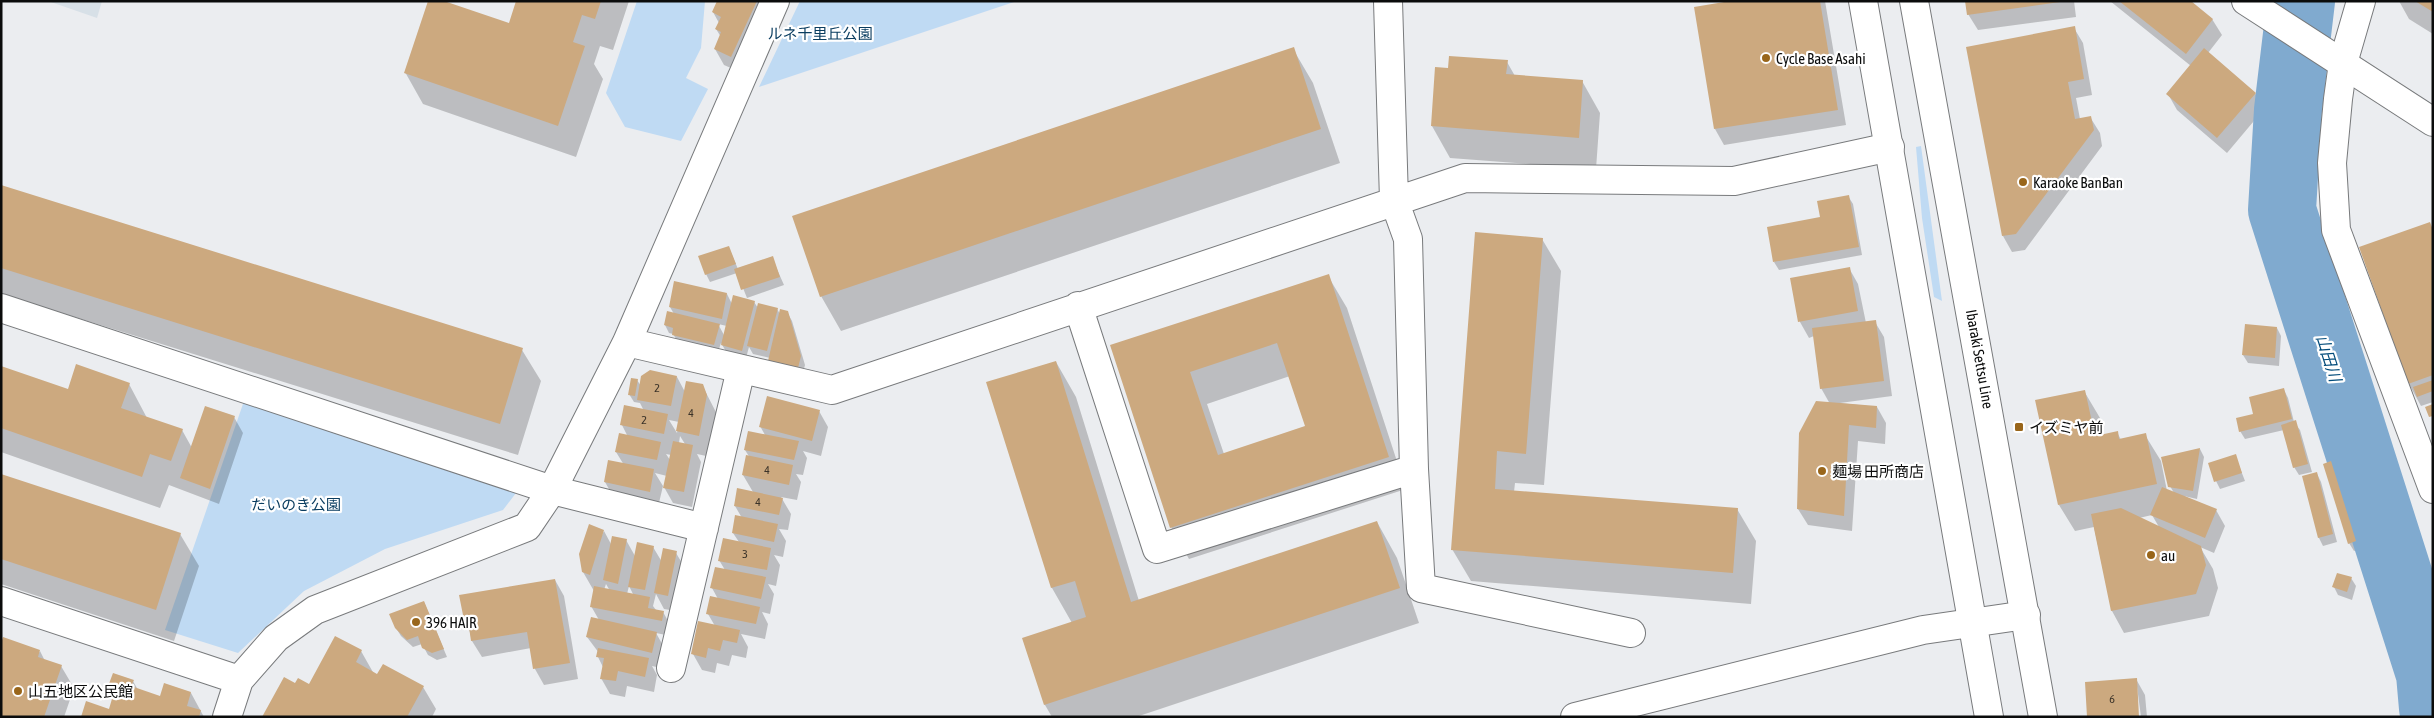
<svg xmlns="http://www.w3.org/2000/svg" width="2434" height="718" viewBox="0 0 2434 718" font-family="'Asap Condensed','Noto Sans JP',sans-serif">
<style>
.built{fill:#d7e0e7}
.green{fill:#bfdaf3}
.shadow{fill:#0003;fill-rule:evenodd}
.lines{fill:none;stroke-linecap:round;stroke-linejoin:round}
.river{stroke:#80aacf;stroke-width:68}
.building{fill:#cca97f;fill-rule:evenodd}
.street-casing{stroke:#787a7c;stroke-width:30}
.secondary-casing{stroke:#787a7c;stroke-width:30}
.primary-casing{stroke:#787a7c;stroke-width:30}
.street{stroke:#fff;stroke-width:28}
.secondary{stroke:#fff;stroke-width:28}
.primary{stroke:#fff;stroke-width:28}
.poi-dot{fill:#99661b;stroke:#fff;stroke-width:2}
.labels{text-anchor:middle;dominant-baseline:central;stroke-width:4.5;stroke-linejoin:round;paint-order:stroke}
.number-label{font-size:12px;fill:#3b3329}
.park-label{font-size:15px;fill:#0a3d60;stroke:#fff}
.poi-label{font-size:15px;fill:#0b0c0c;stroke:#fff;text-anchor:start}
.street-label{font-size:15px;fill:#0b0c0c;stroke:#fff}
.water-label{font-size:16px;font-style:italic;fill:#034c7b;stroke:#fff}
</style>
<rect width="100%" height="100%" fill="#ebedf0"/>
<path class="built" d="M48,1H102L97,18Z"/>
<path class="green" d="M637,1H705L701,48L686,78L708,89L681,141L625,127L606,93Z
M800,1H1017L759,87Z
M1921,146L1942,301L1934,297L1922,218L1916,147Z
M244,401L519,489L503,510L385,549L304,591L238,653L165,630Z"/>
<path class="shadow" d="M517,1H629L613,50L600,46L594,64L603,79L576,157L423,104L405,72L510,25Z
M718,1H773L740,72L724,65L715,49L721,37L716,29L719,23L713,12Z
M1738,1H1825L1846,125L1724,145L1715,129Z
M1966,1H2074L2076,17L1978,30L1968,14Z
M2110,1H2189L2212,19L2222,35L2208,53L2255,93L2264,109L2227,153L2177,110L2168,94L2191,66Z
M2399,1H2433V34L2409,19Z
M2074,28L2083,43L2092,95L2076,98L2080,119L2090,117L2100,133L2102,146L2025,250L2012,252L2003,236Z
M1293,49L1313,83L1340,163L841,331L821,296Z
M1507,62L1515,76L1582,81L1600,113L1596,169L1450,158L1432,126L1449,70Z
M1,187L522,350L541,381L518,455L1,294Z
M1848,196L1853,204L1862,255L1779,270L1774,262Z
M2433,229V402L2421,406L2409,384Z
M1542,239L1561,271L1544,485L1515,483L1514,492L1737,509L1756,541L1751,604L1471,581L1452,549Z
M729,248L738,269L772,258L784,285L747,298L737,273L710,282L706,274Z
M1849,268L1858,284L1866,323L1875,322L1884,337L1892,396L1840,403L1877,407L1886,423L1885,444L1858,441L1852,531L1808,525L1798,509L1830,404L1821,388L1814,336L1809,338L1800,322L1792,279Z
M1328,276L1347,308L1406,489L1189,559L1171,527L1112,346ZM1290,376L1307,427L1224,454L1207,404Z
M727,294L732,304L754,302L758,308L777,309L780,314L787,312L792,321L805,365L802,376L770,358L753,354L749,347L746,358L727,353L721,343L718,352L678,342L673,334L669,333L665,325L674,314L670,307ZM718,324L727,326L724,335Z
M2277,328L2281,336L2279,366L2248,363L2243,355Z
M1056,362L1076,397L1139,601L1377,522L1397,558L1419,623L1136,717H1052L1045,705L1023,639L1072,623L1052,588L988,383Z
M1,368L69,391L129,384L147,418L182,430L192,448L234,417L243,433L219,504L169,485L160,508L1,452Z
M677,377L685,392L702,385L719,418L711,457L697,454L701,462L692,507L673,503L664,487L667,476L655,473L663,486L658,507L614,498L605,482L609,462L624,465L616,452L628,437L622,425L644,411L640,403L634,402L629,394L637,380L641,386ZM669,420L679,422L677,433ZM680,436L685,444L679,443ZM666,454L671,455L670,460Z
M2284,390L2288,398L2294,422L2300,430L2312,472L2299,475L2294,467L2284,430L2245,439L2240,431L2255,414Z
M2084,391L2100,418L2104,435L2117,432L2121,440L2145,435L2161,461L2167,491L2174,493L2170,486L2163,458L2200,449L2204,457L2197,499L2184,496L2216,510L2225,526L2214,553L2200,547L2213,569L2218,588L2209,616L2124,633L2112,611L2094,527L2075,531L2059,505ZM2152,515L2159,527L2139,518Z
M819,411L828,427L821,456L803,451L807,458L803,475L796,474L801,482L797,500L781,497L791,514L788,530L779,529L786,541L783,557L774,555L780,565L776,586L768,584L774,594L770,614L762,612L768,624L765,639L741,634L748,647L746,658L732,655L729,666L717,663L715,673L702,670L693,654L715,626L708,614L718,599L712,588L725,570L719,560L739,542L733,533L742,518L735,506L753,492L743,475L750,458L745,450L765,435L760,426Z
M2235,455L2245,481L2220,489L2216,481Z
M2331,462L2335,470L2360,549L2354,551L2349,543Z
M2317,474L2321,482L2337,542L2323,546L2319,538L2303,477Z
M1,475L180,534L199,566L174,641L1,584Z
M604,531L611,544L626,540L635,556L653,547L662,562L676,553L685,568L676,611L664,609L656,594L653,606L656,610L663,612L672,628L671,636L656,633L665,649L661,668L652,666L657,675L654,692L627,686L625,697L610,694L601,678L603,667L598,657L599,653L587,637L599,620L591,606L594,591L583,572ZM606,584L610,591L604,590ZM629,586L634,596L627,594Z
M2351,578L2356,586L2352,600L2338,595L2334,587Z
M555,580L564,596L578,679L544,685L535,669L531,648L482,657L472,641L461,596Z
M424,602L447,657L437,660L428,655L422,644L413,647L401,636L396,628Z
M40,651L45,661L61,666L74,688L64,717H1Z
M361,651L374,674L423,687L436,709L432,717H263Z
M2136,679L2145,695L2147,717H2141Z
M133,681L138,690L161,697L191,693L204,717H82L110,711L114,698L109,689Z"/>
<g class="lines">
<path class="river" d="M2301,1L2288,110L2282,210L2430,674L2433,708"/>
</g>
<path class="building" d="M428,1H444L509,23L516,1H601L595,19L582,15L573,42L585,46L558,126L404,73Z
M717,1H757L731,57L714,49L721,32L715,29L721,17L712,12Z
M1730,1H1820L1838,110L1714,129L1694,7Z
M1965,1H2060V2L1967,15Z
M2119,1H2191L2213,19L2186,54Z
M2415,1H2433V12Z
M2075,26L2084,79L2068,82L2075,119L2091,116L2094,130L2016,234L2002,236L1966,47Z
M1294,47L1321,129L820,297L792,216Z
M2204,48L2256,93L2217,138L2166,94Z
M1449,56L1508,60L1506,74L1583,80L1579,138L1431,126L1435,67L1448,68Z
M1,185L523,348L500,424L1,268Z
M1849,195L1859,247L1773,262L1767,227L1820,217L1817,201Z
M2430,222L2433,230V375L2408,384L2359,247Z
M1475,232L1543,238L1526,454L1497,451L1495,489L1738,508L1733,573L1451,550Z
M729,246L736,264L705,275L698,256Z
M773,256L780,277L741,290L734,269Z
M1850,267L1858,311L1798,322L1790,278Z
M1329,274L1389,457L1170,528L1110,345ZM1277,343L1305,426L1218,455L1190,372Z
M674,281L727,293L722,319L669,307Z
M733,295L755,301L742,351L721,345Z
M758,303L778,308L767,351L747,346Z
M780,309L788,311L801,356L798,368L768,361Z
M667,311L720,324L714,345L672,335L673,328L664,325Z
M1876,320L1884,381L1820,389L1812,328Z
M2245,324L2277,327L2275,358L2242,355Z
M1056,361L1131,602L1377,521L1400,588L1044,705L1022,638L1086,617L1075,581L1051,588L986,382Z
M76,364L130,383L121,408L183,429L171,461L150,454L142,477L1,428V366L68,389Z
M650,370L677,376L671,406L637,400L641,376Z
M631,378L638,379L635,396L628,395Z
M2433,380V391L2417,397L2413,387Z
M686,381L703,384L707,395L699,436L676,431Z
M2284,388L2292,419L2239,432L2236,418L2253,414L2249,397Z
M2085,390L2095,436L2118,431L2119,439L2146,433L2157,484L2058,505L2035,400Z
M767,396L820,410L812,441L759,427Z
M1816,401L1877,406L1876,428L1849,425L1844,516L1797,509L1799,433Z
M2433,404V416L2429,417L2425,407Z
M624,405L668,414L664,434L620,425Z
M205,406L235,416L210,489L180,478Z
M2296,420L2308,464L2293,468L2281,425Z
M748,431L799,441L794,460L744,450Z
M619,433L661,442L657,460L615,452Z
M673,441L693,445L684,492L663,488Z
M2200,448L2193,491L2168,487L2161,457Z
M2236,454L2242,473L2214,482L2208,463Z
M746,455L793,465L789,485L742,475Z
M608,460L654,469L650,492L604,482Z
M2331,461L2356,541L2348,544L2323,464Z
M2317,472L2333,534L2318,538L2302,476Z
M1,474L181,533L156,610L1,559Z
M2162,487L2217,509L2205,538L2150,515Z
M737,488L783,498L779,515L734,506Z
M2121,508L2201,546L2206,565L2196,594L2111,611L2091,514Z
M735,515L778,524L774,542L732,533Z
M589,524L604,530L590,575L582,572L579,554Z
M612,536L627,539L618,584L603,580Z
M723,538L771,548L767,570L718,561Z
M637,542L654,546L645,590L628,587Z
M663,548L677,551L668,596L654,593Z
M715,567L766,577L761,599L710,588Z
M2337,573L2352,577L2347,592L2332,587Z
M555,579L570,663L533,669L527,632L471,641L468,620H464L459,595Z
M594,586L650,597L648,608L664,611L662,621L590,607Z
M710,596L760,607L756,624L706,614Z
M424,601L444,649L432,653L422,648L418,636L407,640L395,628L389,614Z
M591,617L657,632L652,653L586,637Z
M698,621L740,630L737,643L723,640L720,651L708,648L706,658L691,654Z
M335,636L362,650L356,662L377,674L383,664L424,686L407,717H262L284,677L295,683L298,678L309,684Z
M3,637L40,650L38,657L62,665L44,717H1V643Z
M598,648L649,658L645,677L618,671L616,681L600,679L604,658L596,657Z
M113,673L134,680L131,686L160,696L164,683L191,692L187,706L201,710L199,717H81L86,701L109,709L114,692L107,689Z
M2137,678L2139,717H2087L2085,682Z"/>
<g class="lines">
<g class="street-casing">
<path id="street" d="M1388,1L1394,200L1408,239L1414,469L1421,588L1631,633
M2361,1L2343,63L2338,99L2332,163L2336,230L2433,489
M1078,306L1157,549L1414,469
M1,308L552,490L704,528
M627,342L832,390L1465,178L1734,181L1890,147
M1,601L239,680
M671,668L741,369
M227,717L239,680L276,638L315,610L527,527L552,490L627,342L775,1"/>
</g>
<g class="secondary-casing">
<path id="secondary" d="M2246,1L2433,122
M1575,717L1923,630L2026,615"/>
</g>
<g class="primary-casing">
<path id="primary" d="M1863,1L1989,717
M1914,1L2043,717"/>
</g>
<use href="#street" class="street"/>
<use href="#secondary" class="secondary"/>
<use href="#primary" class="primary"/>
</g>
<g class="poi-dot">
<circle cx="1766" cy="58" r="5"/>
<circle cx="2023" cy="182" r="5"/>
<rect x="2014" y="422" width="10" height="10" rx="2.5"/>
<circle cx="1822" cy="471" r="5"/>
<circle cx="2151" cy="555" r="5"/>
<circle cx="416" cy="622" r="5"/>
<circle cx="18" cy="691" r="5"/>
</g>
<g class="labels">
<g class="number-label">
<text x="657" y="388">2</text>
<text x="691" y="413">4</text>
<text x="644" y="420">2</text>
<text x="767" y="470">4</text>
<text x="758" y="502">4</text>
<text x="745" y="554">3</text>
<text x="2112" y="699">6</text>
</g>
<g class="park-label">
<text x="820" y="33">ルネ千里丘公園</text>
<text x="296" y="504">だいのき公園</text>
</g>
<g class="poi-label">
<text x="1776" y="58">Cycle Base Asahi</text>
<text x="2033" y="182">Karaoke BanBan</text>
<text x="2029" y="427">イズミヤ前</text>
<text x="1832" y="471">麺場 田所商店</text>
<text x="2161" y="555">au</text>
<text x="426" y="622">396 HAIR</text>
<text x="28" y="691">山五地区公民館</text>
</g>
<g class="street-label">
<text transform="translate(1980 359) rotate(80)">Ibaraki Settsu Line</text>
</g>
<g class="water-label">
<text transform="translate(2329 358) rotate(72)">山田川</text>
</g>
</g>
<rect width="2434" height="718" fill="none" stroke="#0b0c0c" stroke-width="5"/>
</svg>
